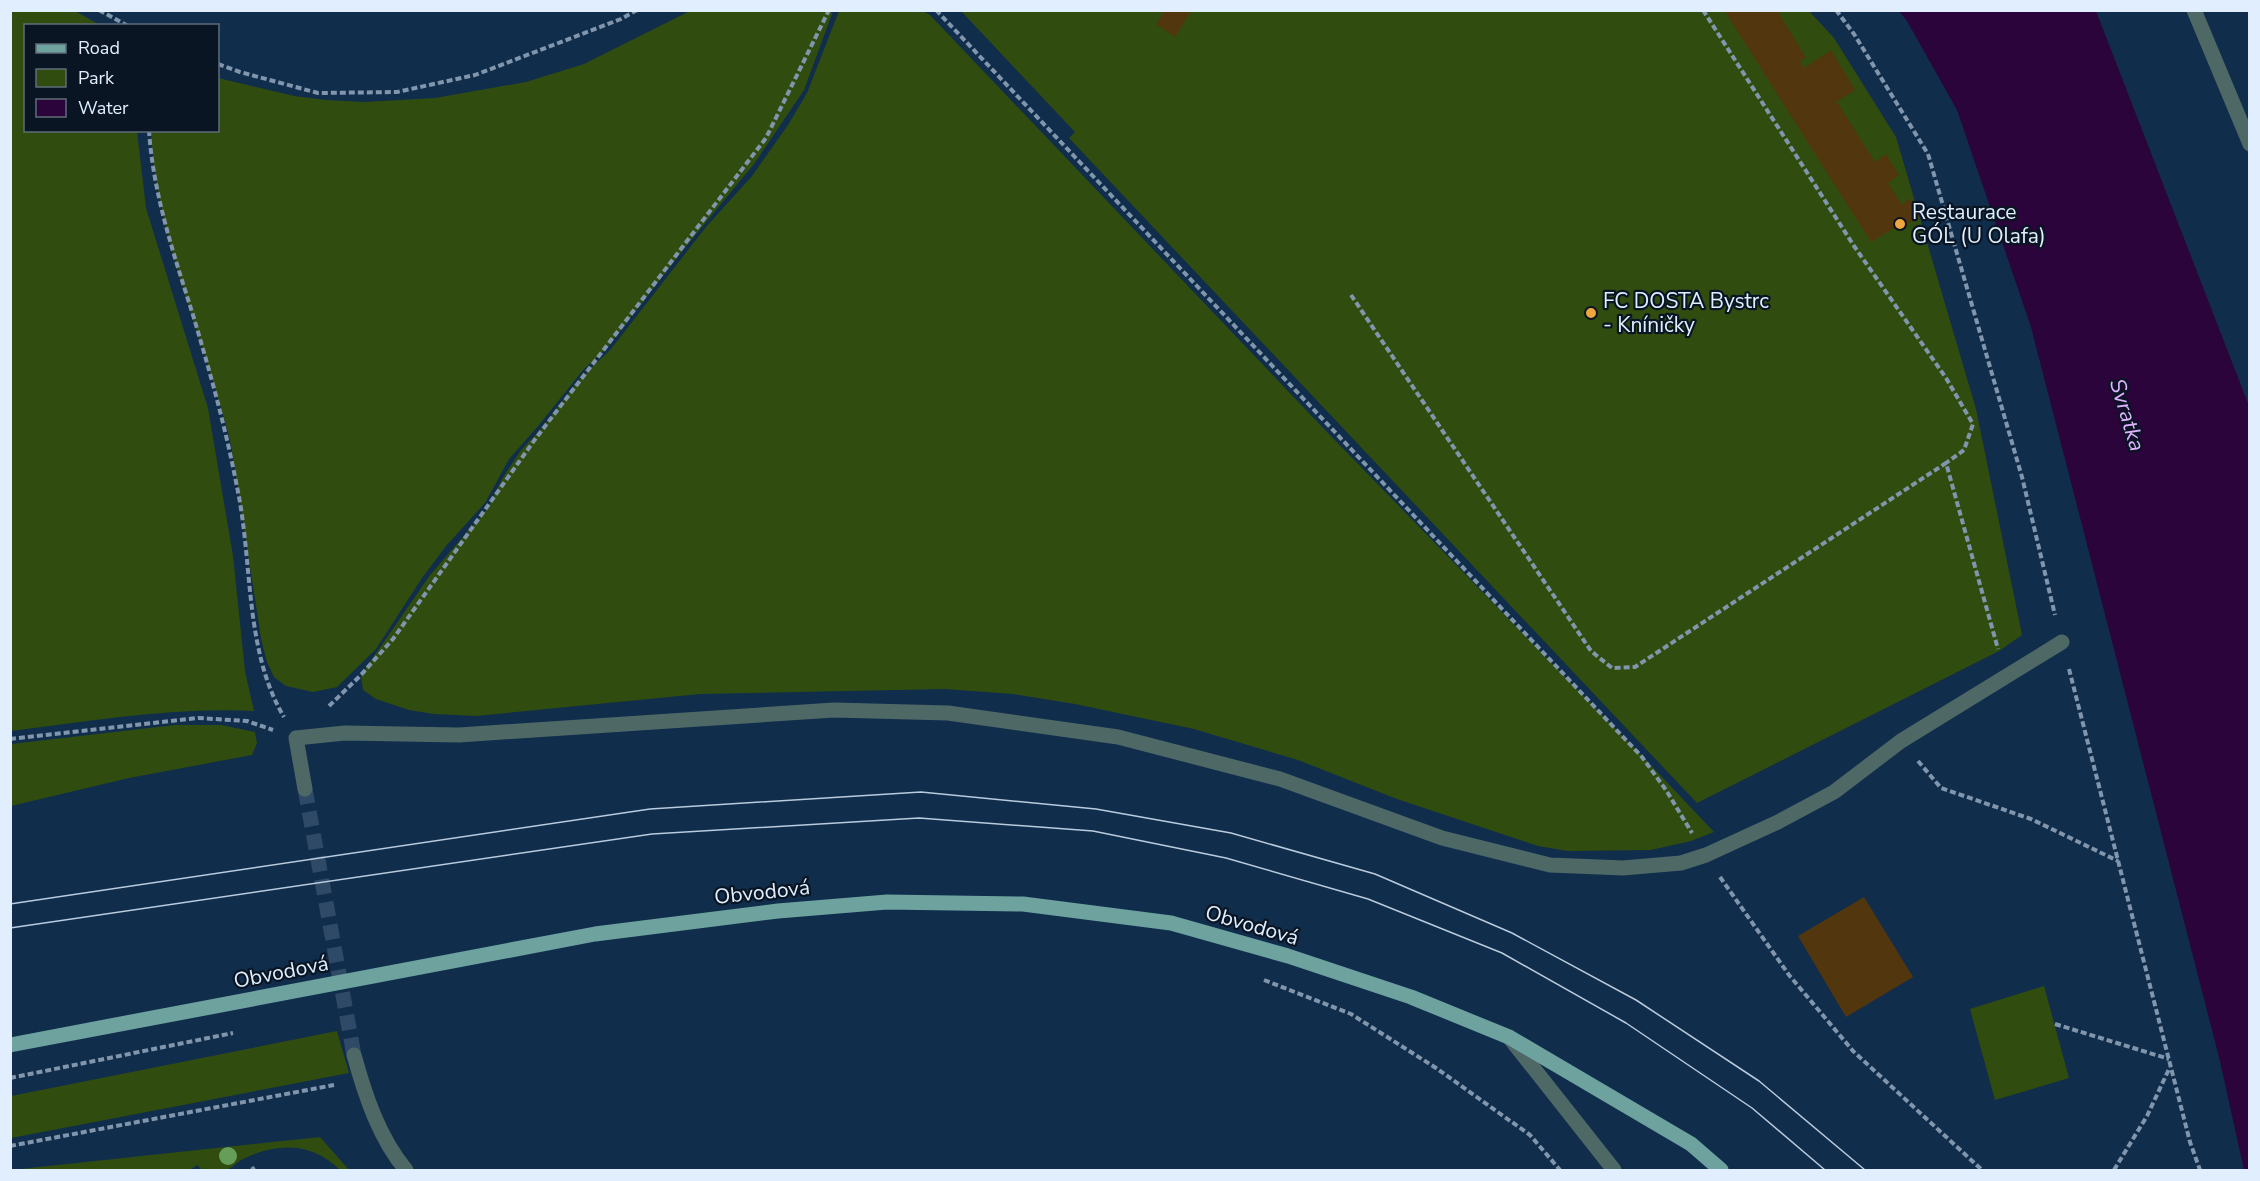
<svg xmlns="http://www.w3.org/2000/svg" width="2260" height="1181" viewBox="0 0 2260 1181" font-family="'Nunito Sans',sans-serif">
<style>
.green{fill:#304d0f}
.water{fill:#2a043b}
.building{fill:#52360e}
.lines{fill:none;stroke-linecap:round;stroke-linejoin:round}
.minor-tunnel{stroke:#2f4a67;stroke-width:15;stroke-dasharray:15 8;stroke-linecap:butt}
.path{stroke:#8196ac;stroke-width:4;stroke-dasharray:6 3;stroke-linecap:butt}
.minor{stroke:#4e6866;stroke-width:15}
.major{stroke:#6da29f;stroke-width:15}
.tram{stroke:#bacbdd;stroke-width:1.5}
.tree{fill:#669d58}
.poi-dot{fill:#f0a63e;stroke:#091523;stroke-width:2}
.labels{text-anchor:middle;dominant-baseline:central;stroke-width:4.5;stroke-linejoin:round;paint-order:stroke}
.poi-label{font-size:21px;fill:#e0eefe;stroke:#091523;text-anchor:start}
.street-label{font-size:21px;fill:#e0eefe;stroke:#091523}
.water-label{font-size:22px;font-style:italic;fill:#e0b1ff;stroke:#091523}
</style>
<rect width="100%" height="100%" fill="#102d4c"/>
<path class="green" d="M692,10L833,11L804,90L754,164L683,250L606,349L583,370L539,425L509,459L485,503L446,546L422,578L376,649L337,687L313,692L286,686L274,677L267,662L261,639C255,595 247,552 241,508C236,478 233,447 224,418C198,326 155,226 151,131L218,130V78L294,96L326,100L365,102L435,98L526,82L584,64Z
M10,11H75L100,25L26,26V130L137,131L146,208L208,408L233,556L245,671L254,711C172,707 92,721 11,731Z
M839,11H923L930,15L1325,430L1645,759L1714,832L1691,841L1651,850L1568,851L1538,846L1397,799L1298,760L1194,729L1075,704L1013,694L945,689L700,694L476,716L434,714L409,710L376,699L363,690L361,675L430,575L488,508L502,479L521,450L542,428L577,382L611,349L706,227L752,176L788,125L807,93Z
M961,11H1809L1834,38L1896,137L1976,409L2022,635L1999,651L1697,803L1069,138L1075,132Z
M175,725H221L255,732L257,743L252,755L129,778L11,806V744Z
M2044,986L2069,1078L1995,1100L1970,1009Z
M337,1031L349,1073L11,1138V1096Z
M320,1137L349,1170H340C312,1142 276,1142 241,1160C236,1163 231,1169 225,1170C219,1172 209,1171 202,1170L197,1165L190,1170H11Z"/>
<path class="water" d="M1899,11H2096L2249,406V1170H2244L2220,1061L2031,327L1957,110L1907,21Z"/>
<path class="building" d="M1165,10H1192L1175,37L1156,24Z
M1724,10H1777L1806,58L1800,61L1804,68L1831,50L1855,90L1828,107L1837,102L1875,162L1886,154L1899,175L1888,183L1902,205L1909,198L1920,216L1903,227L1901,224L1871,242Z
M1864,897L1913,977L1846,1017L1798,936Z"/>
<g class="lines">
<path class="minor-tunnel" d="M305,789L354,1055"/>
<path class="path" d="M99,10L128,26
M936,10L1642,757L1666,790L1692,833
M1703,10L1854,246L1946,378L1973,424L1964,450L1946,463
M1836,10L1854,34L1928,154L2022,477L2055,615
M218,64L240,72L318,93L397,92L475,75L621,19L637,10
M149,130C153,194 174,255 193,315C210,372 226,429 237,487C253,561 244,650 284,717
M1351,295L1591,651L1612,668L1635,667L1946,463L1998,649
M2069,669L2190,1142L2200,1170
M329,706L360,676L393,639L536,438L766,138L829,10
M10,739L198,718L247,721L273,730
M1918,761L1941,788L2031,819L2118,861
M1720,877L1789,975L1853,1051L1982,1170
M1264,980L1351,1014L1436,1068L1530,1135L1560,1170
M2055,1024L2169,1059
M10,1078L233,1033
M10,1146L334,1085
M252,1167L254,1170
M2114,1170L2147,1116L2170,1067"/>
<path class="minor" d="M2194,10L2250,144
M305,789L296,738L345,733L459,735L834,710L948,713L1118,737L1280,779L1442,838L1550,865L1623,868L1681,863L1706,855L1778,822L1834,792L1901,741L2062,642
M1509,1037L1614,1170
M354,1055C365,1095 379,1138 406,1170"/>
<path class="major" d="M10,1045L595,934L778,911L887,902L1023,904L1171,923L1288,956L1411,997L1509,1037L1691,1144L1721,1170"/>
<path class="tram" d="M10,904L650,809L921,792L1096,809L1231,833L1375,874L1512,933L1636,1000L1759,1081L1865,1170
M10,928L652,834L919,818L1093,831L1226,858L1368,899L1502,953L1626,1023L1752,1108L1825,1170"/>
</g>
<circle class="tree" cx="228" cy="1156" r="9"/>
<g class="poi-dot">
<circle cx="1900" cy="224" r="6"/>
<circle cx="1591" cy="313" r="6"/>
</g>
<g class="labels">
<g class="poi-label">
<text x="1912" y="212">Restaurace<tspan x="1912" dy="24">GÓL (U Olafa)</tspan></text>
<text x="1603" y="301">FC DOSTA Bystrc<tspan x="1603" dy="24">- Kníničky</tspan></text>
</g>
<g class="street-label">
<text transform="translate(762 892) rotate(-6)">Obvodová</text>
<text transform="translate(1252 925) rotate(16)">Obvodová</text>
<text transform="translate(281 972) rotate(-11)">Obvodová</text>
</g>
<g class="water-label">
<text transform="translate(2127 415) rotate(73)">Svratka</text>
</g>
</g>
<rect width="2260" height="1181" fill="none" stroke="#e0eefe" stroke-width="24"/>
<rect x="24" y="24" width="195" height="108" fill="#091523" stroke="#5f6c7b" stroke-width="1.5"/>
<rect x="36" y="44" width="30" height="9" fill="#6da29f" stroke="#5f6c7b" stroke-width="1.5"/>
<text x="78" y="54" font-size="18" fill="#e0eefe">Road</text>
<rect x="36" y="69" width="30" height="18" fill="#304d0f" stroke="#5f6c7b" stroke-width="1.5"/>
<text x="78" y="84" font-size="18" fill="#e0eefe">Park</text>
<rect x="36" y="99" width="30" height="18" fill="#2a043b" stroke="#5f6c7b" stroke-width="1.5"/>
<text x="78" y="114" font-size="18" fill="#e0eefe">Water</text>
</svg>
